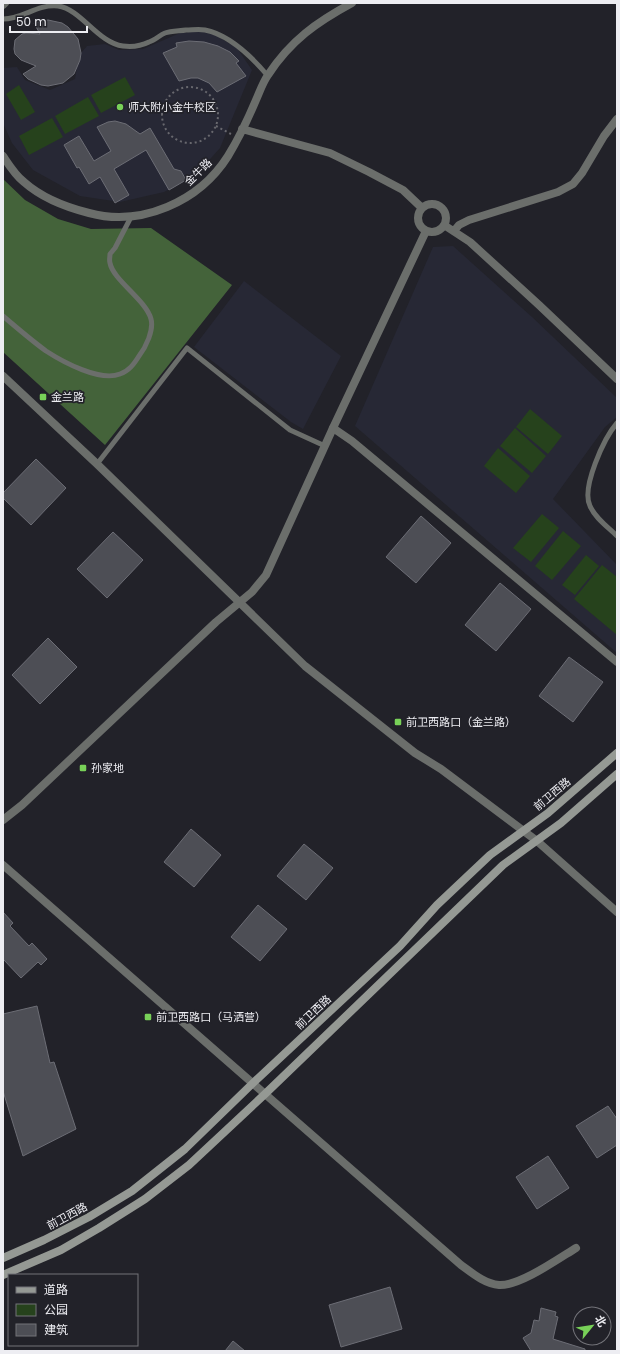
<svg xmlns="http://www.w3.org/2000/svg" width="620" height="1354" viewBox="0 0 620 1354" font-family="Poppins,'Noto Sans SC',sans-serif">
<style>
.built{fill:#272835}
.green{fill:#26421c}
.forest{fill:#44633a}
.building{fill:#4d4e55;stroke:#6c6d75}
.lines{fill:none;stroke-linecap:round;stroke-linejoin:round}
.path{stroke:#68686e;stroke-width:2;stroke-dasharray:2 3;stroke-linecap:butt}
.service{stroke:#6b6e6b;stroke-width:5}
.minor{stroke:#6b6e6b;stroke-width:8}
.tertiary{stroke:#6b6e6b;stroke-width:8}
.secondary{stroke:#959994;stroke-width:8}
.poi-dot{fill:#78d158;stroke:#222229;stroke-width:1.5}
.labels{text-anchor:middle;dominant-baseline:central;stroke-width:3.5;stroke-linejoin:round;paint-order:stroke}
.poi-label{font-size:11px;fill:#ededf2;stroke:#222229;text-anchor:start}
.street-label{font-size:11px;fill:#ededf2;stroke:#222229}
</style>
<rect width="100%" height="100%" fill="#222229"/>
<path class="built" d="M204,31L219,37L237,48L252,70L220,148L195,176L164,192L120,202L80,196L33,170L12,143L3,123V68L17,67L25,80L50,90L75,79L77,67L81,53L87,46L105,44L119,50L143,49L180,33Z
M453,246L532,317L617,398V417L605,427L553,499L617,565V653L355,426L433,247Z
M244,281L341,356L303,429L291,422L194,347Z"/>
<path class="green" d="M125,77L135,95L101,113L91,95Z
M19,85L35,112L21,120L6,94Z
M88,97L99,116L65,134L55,116Z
M52,118L63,137L29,155L19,136Z
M530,409L562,436L548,454L516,427Z
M515,428L546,456L532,473L500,446Z
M498,448L530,476L516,493L484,466Z
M542,514L559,528L531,562L513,548Z
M563,531L581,546L552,580L535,566Z
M586,555L599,566L575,595L562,585Z
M602,565L617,577V635L574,599Z"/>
<path class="forest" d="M3,179L25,200L58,219L91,229L151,228L232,285L105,445L3,352Z"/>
<path class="building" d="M48,20L62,23L68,27L78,39L81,53L80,60L74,74L63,83L48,86L41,85L28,79L23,74L36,66L21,60L15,54L14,49L15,40L22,34L26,33L40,34L34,23Z
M189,41L204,42L218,46L230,52L239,61L236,63L246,76L217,92L209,83L198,78H191L179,81L163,53L177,47L176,43Z
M115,121L126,124L140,134L150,128L174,169L181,171L186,180L169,190L146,150L114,169L129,195L115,203L100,177L89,184L79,167L77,168L64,145L79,136L94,161L111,151L97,127L108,122Z
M36,459L66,488L31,525L3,498V493Z
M421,516L451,543L416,583L386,557Z
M113,532L143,560L107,598L77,569Z
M500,583L531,609L496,651L465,625Z
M48,638L77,667L40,704L12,675Z
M569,657L603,682L573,722L539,696Z
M191,829L221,855L194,887L164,862Z
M304,844L333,868L306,900L277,876Z
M258,905L287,929L260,961L231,937Z
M3,912L13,923L10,926L29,946L32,943L47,959L41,965L38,962L21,978L3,959Z
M37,1006L50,1063L54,1062L76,1129L23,1156L3,1091V1014Z
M608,1106L617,1119V1145L597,1158L576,1126Z
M548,1156L569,1188L537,1209L516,1177Z
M390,1287L402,1329L341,1347L329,1305Z
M541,1308L556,1312L555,1316L558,1317L553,1339L585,1349V1351H531L523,1338L531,1333L534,1320L539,1321Z
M233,1341L245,1351H225Z"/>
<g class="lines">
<path class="path" d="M162 115a28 28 0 1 1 56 0a28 28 0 1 1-56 0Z
M216,126L231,134"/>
<path class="service" d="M3,19C24,19 36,4 58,6C81,9 98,43 123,46C131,47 141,46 149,42C155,40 160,35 165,33C171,31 180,31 186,30C192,30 199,29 205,30C230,35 252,57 268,76
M3,316C17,328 31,340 46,351C63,362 100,382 120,374C129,371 134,364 139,356C146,347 154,330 151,319C146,300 113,280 110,263C109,260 110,257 110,254L115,248L131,217
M617,423C604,438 581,488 590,506C595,518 608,527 617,536
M97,464L187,348L290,430L325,446"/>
<path class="minor" d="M3,5L5,3
M242,129L330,153L369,172L403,190L422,208
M3,156C9,165 15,175 24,182C42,198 65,207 89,213C141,227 199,202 228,156C239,138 248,119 256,100C260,91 263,82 268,75C291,40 317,22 352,3
M418 218a14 14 0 1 1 28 0a14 14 0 1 1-28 0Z
M444,225L470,242L539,305L617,379
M454,231L459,225L469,220L558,192L573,184L582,173L604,136L617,119
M333,428L352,441L617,662
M537,841L617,912
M265,1094L461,1265C472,1273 485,1284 499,1285C520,1286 558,1259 576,1248"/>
<path class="tertiary" d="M3,376L97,464L305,666L415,753L441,769L537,841
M3,820L22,805L216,622L252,592L266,575L333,428L426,231
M3,865L265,1094"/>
<path class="secondary" d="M3,1258L44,1240L89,1217L132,1191L185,1149L252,1084L400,946L437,905L490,855L548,813L617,753
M3,1275L61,1250L99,1228L145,1199L189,1165L265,1094L503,865L561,823L617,774"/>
</g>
<g class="poi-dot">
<circle cx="120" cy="107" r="4"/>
<rect x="39" y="393" width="8" height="8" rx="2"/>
<rect x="394" y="718" width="8" height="8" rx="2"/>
<rect x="79" y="764" width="8" height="8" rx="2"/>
<rect x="144" y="1013" width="8" height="8" rx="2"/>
</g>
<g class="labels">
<g class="poi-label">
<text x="128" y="107">师大附小金牛校区</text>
<text x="51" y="397">金兰路</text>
<text x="406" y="722">前卫西路口（金兰路）</text>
<text x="91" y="768">孙家地</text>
<text x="156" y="1017">前卫西路口（马洒营）</text>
</g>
<g class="street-label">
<text transform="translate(198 172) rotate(-45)">金牛路</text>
<text transform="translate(552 794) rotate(-40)">前卫西路</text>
<text transform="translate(313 1012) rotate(-43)">前卫西路</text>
<text transform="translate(67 1216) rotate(-28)">前卫西路</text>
</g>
</g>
<rect width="620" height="1354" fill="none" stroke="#ededf2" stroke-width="8"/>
<rect x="8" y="1274" width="130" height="72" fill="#222229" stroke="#737379"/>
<rect x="16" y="1287" width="20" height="6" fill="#959994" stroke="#737379"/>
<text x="44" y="1294" font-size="12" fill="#ededf2">道路</text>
<rect x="16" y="1304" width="20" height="12" fill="#26421c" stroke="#737379"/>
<text x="44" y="1314" font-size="12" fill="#ededf2">公园</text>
<rect x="16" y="1324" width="20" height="12" fill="#4d4e55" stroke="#737379"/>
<text x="44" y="1334" font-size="12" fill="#ededf2">建筑</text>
<g transform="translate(592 1326) rotate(60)"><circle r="19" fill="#222229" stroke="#737379"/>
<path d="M0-3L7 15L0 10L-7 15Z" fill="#78d158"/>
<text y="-6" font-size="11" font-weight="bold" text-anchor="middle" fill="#ededf2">北</text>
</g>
<path d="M10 26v6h77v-6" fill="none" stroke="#ededf2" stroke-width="2"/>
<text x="16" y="26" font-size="12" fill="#ededf2" stroke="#222229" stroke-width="3" paint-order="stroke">50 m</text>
</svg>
